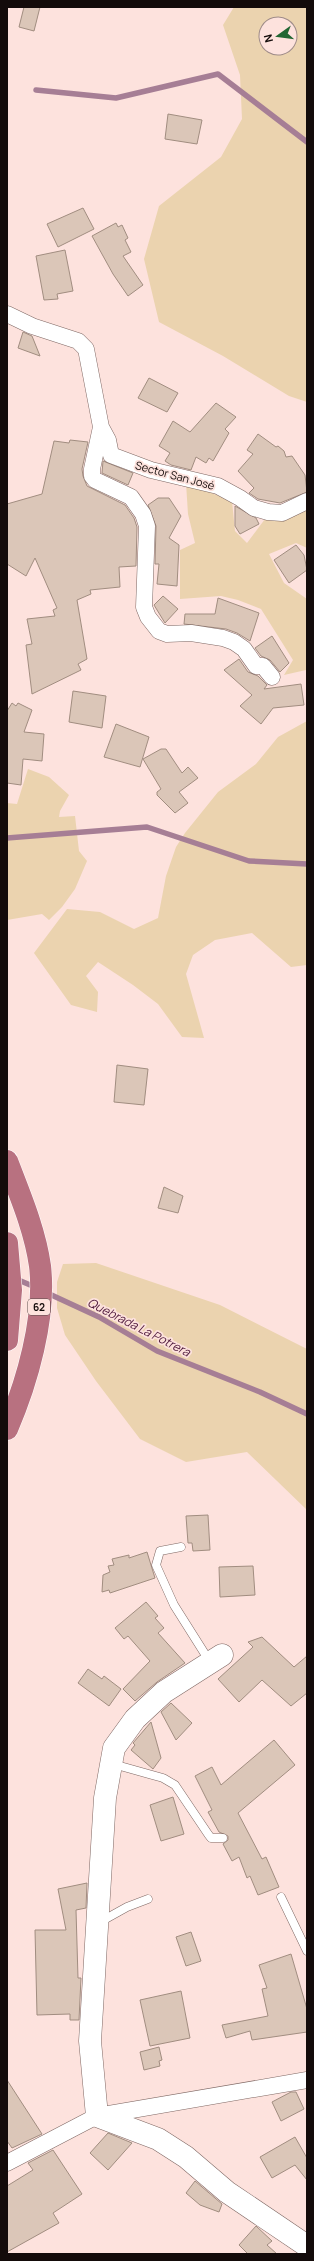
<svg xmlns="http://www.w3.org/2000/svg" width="314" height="2261" viewBox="0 0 314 2261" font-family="Manrope,sans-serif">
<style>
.green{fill:#ebd3af;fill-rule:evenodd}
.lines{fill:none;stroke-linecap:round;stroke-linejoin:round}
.stream{stroke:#a67e95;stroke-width:5.5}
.building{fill:#dbc6b8;stroke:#a18d80}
.lane-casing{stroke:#7f6864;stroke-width:9}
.street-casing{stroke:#7f6864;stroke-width:17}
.secondary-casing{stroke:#7f6864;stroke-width:23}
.highway-casing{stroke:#fff;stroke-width:23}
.lane{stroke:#fff;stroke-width:8}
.street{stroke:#fff;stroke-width:16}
.secondary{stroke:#fff;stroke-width:22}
.highway{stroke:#b87180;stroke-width:22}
.labels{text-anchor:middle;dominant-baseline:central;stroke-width:3.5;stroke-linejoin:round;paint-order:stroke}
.shield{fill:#fde2dd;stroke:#594c49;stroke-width:1}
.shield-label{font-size:10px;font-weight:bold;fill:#130b0a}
.street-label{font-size:11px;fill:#130b0a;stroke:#fde2dd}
.water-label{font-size:12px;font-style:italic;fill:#552142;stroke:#fde2dd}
</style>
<rect width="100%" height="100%" fill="#fde2dd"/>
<path class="green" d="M234,7H307V402L289,396L223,356L159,322L144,259L159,206L221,157L242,119L240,75L223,25ZM266,24H290V48H266Z
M186,483L232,501L235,531L247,543L265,519L307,509V548L296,543L269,554L284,583L307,599V675L306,670L284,675L293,660L261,609L238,600L221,596L180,599V550L195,543L188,514Z
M307,721V965L291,967L252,933L215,940L193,955L186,974L204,1038L182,1037L158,1004L133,985L98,962L86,976L98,992L97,1012L71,1005L34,953L67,909L100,912L134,929L158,918L166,876L176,847L185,833L218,792L256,764L278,737Z
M28,769L49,777L69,795L60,811L59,817L75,816L79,851L87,861L75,889L62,907L49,920L42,914L7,920V803L17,804Z
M96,1263L220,1305L307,1349V1510L247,1452L186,1462L140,1439L96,1381L65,1335L57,1308V1282L63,1264Z"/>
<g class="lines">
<path class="stream" d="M36,90L116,98L218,74L307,142
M7,838L147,827L249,861L307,864
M16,1279L35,1287
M45,1292L99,1317L157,1351L260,1392L307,1414"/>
</g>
<path class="building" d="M24,7H40L34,31L19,27Z
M168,114L202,120L197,144L165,139Z
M83,208L94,229L58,247L47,224Z
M116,223L118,227L122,225L128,238L125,240L131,252L123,256L143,285L128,296L113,274L92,236Z
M65,250L73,291L57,294L58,299L44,300L36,256Z
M23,332L32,336L40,356L18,348Z
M149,378L178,393L167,412L138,398Z
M216,403L236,417L225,429L229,433L213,461L209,458L206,463L196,457L191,470L171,465L165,461L170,453L159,446L173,421L190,432Z
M258,434L276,447L278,446L284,451L286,457L292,456L305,475L307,492L280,503L258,499L249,493L254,488L238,471L253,454L247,450Z
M70,440L88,442L82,469L83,476L87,486L125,505L134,518L137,527L136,566L119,567L120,587L90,590L91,594L77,600L87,659L78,664L81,670L32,694L26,645L32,644L27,619L55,616L53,610L57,608L35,558L26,576L7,564V504L42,494L54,441L69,443Z
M103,461L133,473L128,485L102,473Z
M158,498H169L181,516L169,538L179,545L177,586L157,584L159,564H155L156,526L148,505Z
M235,506L256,518L259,524L240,534L235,526Z
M296,545L304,555L307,570L289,583L274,560Z
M163,596L178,609L165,623L154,605Z
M218,598L259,613L250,641L237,633L226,629L184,624L185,614H215Z
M272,636L289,663L280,672L270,660L261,656L255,648Z
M239,659L248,672L258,676L267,685L264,689L301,684L304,705L273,708L261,724L240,706L252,695L224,670Z
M73,691L106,696L102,728L69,722Z
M12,703L16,706L18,703L32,710L24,732L44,734L42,761L23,759L21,785L7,783V711Z
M116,724L149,737L140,767L104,757Z
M161,749H166L182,773L188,767L198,778L179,792L188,803L175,813L157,795V792L161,789L143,759Z
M117,1065L148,1069L144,1105L114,1102Z
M164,1187L183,1196L178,1213L158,1208Z
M208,1515L210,1550L193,1551L192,1543H188L186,1516Z
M147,1552L155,1578L110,1593L109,1590L102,1592L103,1575L110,1572L108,1566L114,1565L112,1559L129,1555V1558Z
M253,1566L255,1595L220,1597L219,1567Z
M146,1602L158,1616L155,1618L164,1628L158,1633L185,1663L157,1682L135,1701L123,1689L150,1661L128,1636L124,1639L115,1628Z
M262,1637L294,1667L307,1656V1693L291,1706L262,1680L239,1702L218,1679L253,1647L248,1642Z
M88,1669L102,1679L104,1676L121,1689L109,1706L78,1683Z
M171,1703L192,1723L176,1740L161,1712Z
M151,1722L161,1758L153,1769L131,1750L135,1745L133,1743Z
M274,1740L295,1765L238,1813L262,1859L266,1857L279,1887L258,1895L250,1876L247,1878L239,1857L232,1861L223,1844L228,1840V1836L219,1832L208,1812L212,1810L195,1776L212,1767L221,1785Z
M173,1797L184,1834L161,1841L150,1805Z
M87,1883L86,1908L76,1910L78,1978H81L79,2020H70V2014L37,2015L35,1930H66L58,1889Z
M191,1932L201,1961L186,1966L176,1937Z
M291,1954L307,2009V2032L252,2040L250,2031L226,2038L222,2025L268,2016L262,1989L267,1988L259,1965Z
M181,1991L190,2038L150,2046L140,2000Z
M159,2047L162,2060L159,2061L160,2066L144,2070L140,2052Z
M7,2080L42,2134L12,2148L7,2141Z
M291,2092H296L304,2109L281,2121L272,2102Z
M108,2133L132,2143L108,2170L90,2153Z
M295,2137L307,2158V2180L295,2165L272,2178L260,2157Z
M53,2150L82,2194L53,2213L59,2223L7,2252V2186L33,2170L28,2163Z
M195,2181L222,2204L219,2212L200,2205L186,2193Z
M256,2226L272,2241L267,2245L277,2254H248L239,2245Z"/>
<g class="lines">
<g class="lane-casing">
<path id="lane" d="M181,1547L160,1551L156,1565L174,1605L210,1662
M113,1764L163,1778L175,1785L208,1834L211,1838H223
M281,1897L307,1951
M100,1922L127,1907L148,1899"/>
</g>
<g class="street-casing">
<path id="street" d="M7,314L32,326L78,341L86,349L101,427L108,440L111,455L151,470L218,486L240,498L254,508L268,512L282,513L307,501
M101,427L92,469V476L95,480L131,497L143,514L147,526L144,607L148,617L159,631L167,634L191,633L223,638L234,642L244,649L256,666H263L272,677
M7,2163L97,2116L307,2080"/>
</g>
<g class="secondary-casing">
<path id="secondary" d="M222,1655L164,1692L135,1719L114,1748L105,1798L90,2041L97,2116L158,2139L186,2157L227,2192L307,2246"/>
</g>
<g class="highway-casing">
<path id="highway" d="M7,1161C20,1195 35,1230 40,1266C46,1317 27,1383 7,1429
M7,1243L11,1290L7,1340"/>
</g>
<use href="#lane" class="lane"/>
<use href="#street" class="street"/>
<use href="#secondary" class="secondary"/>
<use href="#highway" class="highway"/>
</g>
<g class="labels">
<rect class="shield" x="28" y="1299" width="22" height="16" rx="3"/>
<g class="shield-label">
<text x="39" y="1307">62</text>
</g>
<g class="street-label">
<text transform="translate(175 475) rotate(15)">Sector San José</text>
</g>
<g class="water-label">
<text transform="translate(139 1327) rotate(27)">Quebrada La Potrera</text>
</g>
</g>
<rect width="314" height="2261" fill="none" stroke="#130b0a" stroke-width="16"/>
<g transform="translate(278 36) rotate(256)"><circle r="19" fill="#fde2dd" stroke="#9f8c89"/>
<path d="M0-3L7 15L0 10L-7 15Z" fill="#216632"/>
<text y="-6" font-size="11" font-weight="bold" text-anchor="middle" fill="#130b0a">N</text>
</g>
</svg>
